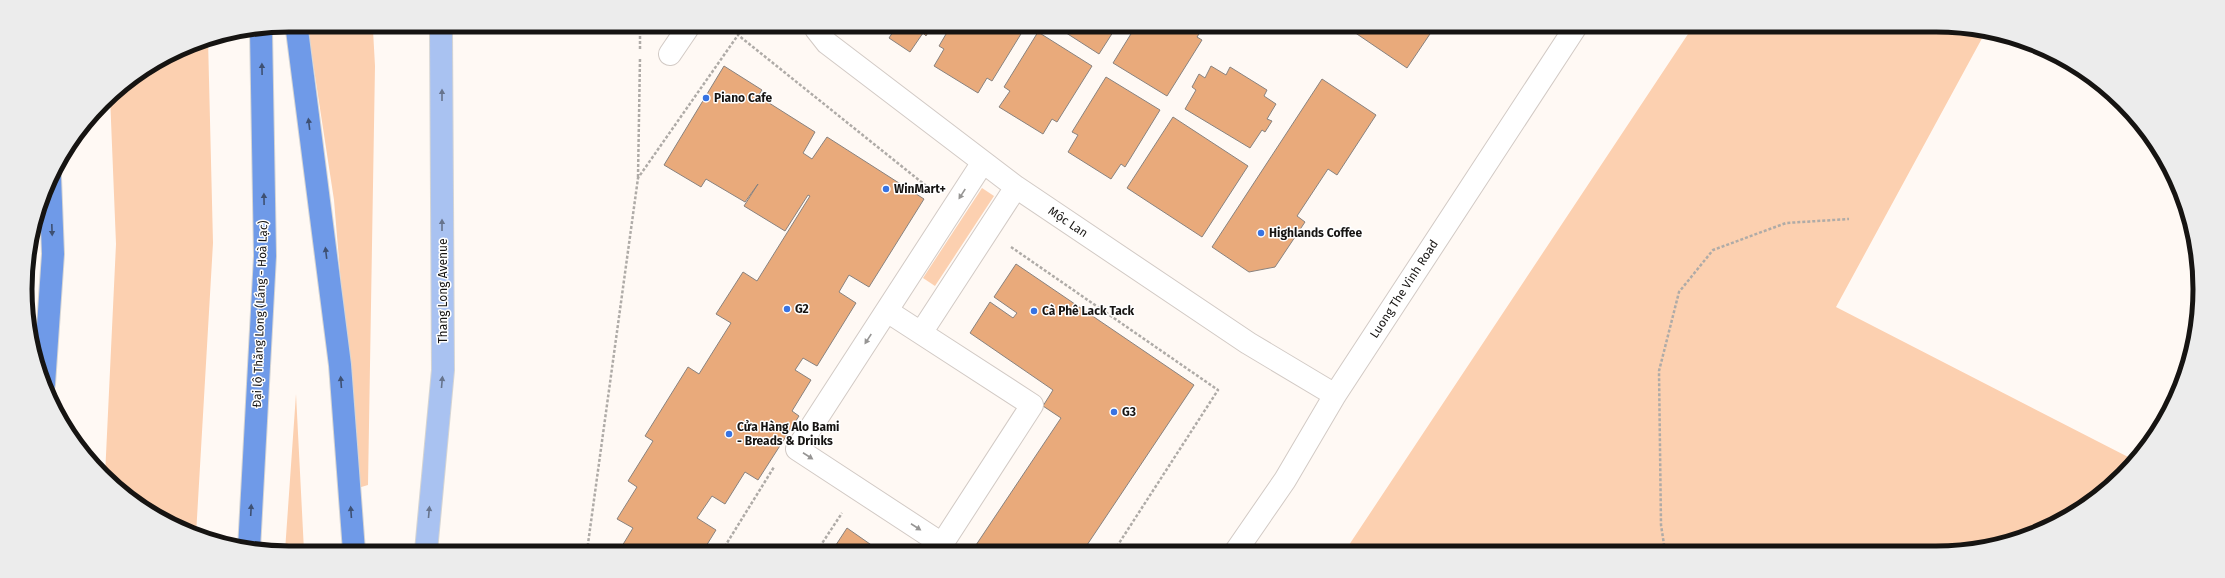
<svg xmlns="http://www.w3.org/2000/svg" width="2225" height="578" viewBox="0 0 2225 578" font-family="'Fira Sans',sans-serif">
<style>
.green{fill:#fcd0b0}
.building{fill:#e9aa7b;stroke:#89827e}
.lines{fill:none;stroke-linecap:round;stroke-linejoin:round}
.minor-casing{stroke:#d2cac5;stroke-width:24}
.major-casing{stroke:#d5d5d4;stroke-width:24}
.highway-casing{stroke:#d5d5d4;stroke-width:24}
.path{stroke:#afaba7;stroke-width:2.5;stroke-dasharray:3 2;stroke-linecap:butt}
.minor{stroke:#fff;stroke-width:22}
.major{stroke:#a9c2f1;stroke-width:22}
.highway{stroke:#6f9ae8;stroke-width:22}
.oneway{fill:#3e5072}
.oneway2{fill:#67748d}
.oneway3{fill:#969594}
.poi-dot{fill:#3873e2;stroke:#fff;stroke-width:1.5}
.labels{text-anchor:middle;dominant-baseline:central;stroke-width:3;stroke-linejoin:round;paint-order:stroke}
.poi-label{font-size:12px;font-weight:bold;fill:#161412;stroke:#fff;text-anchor:start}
.street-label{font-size:12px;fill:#161412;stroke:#fff}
.rim{fill:none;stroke:#161412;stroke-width:5}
</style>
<rect width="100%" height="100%" fill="#fff9f4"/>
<path class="green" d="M1971,27L1986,31L1836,307L2134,460L2123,476L2053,526L1970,551H1345L1692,28Z
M308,30H373L375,66L368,485L358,488L334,200Z
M208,39L213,243L196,535C162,520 130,504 105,476L116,244L110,96L115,91L188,45Z
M982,188L994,196L935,286L923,278Z
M296,394L304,551H285Z"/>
<path class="building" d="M1356,28H1434L1407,68L1354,32Z
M895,29H930L926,36L923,33L910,52L889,38Z
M949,29H1024L992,81L987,78L978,93L934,66L944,49L939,46Z
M1060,29H1115L1099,54Z
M1134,29H1202L1197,37L1202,40L1167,96L1113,63Z
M1038,32L1092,66L1057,122L1052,119L1043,134L999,107L1010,91L1004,87Z
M724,66L762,90L758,96L815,132L803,153L812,159L827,137L924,199L869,287L849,275L839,292L856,303L817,366L803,358L795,370L811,380L792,411L799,416L758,480L745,472L725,504L712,496L697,518L716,530L703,551H619L633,528L617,519L637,487L628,481L653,441L645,436L688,367L699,374L731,323L716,314L743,272L757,281L810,196L808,195L785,231L744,206L758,184L745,202L706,179L701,187L664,165Z
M1211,66L1226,75L1230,67L1267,90L1264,96L1276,104L1267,119L1272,121L1265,132L1262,130L1250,148L1185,109L1196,90L1192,87L1199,74L1205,78Z
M1106,77L1160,110L1125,167L1121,164L1111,179L1068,152L1078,135L1072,132Z
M1322,79L1376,115L1337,175L1328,169L1297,216L1305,222L1275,267L1249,272L1212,247Z
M1173,117L1248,166L1202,237L1127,188Z
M1016,264L1194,385L1083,551H972L1061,418L1043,406L1053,390L970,333L990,302L1013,318L1017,313L994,297Z
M847,528L880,551H832Z"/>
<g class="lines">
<g class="minor-casing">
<path id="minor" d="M816,29L827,43L1016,187L1248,343L1335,395
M670,54L687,29
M983,162L797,449L942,544L1032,405L921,333L1016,187
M887,311L921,333
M1236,551L1285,480L1335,395L1575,28"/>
</g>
<g class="major-casing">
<path id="major" d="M426,551L443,370L441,30"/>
</g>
<g class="highway-casing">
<path id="highway" d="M297,30L340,365L354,551
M44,384L53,254L50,177
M249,549L265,256L261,30"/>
</g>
<path class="path" d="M741,29L738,35L930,189
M640,49V29
M638,177L640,58
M1011,247L1218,390L1114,551
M587,551L638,178L738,35
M722,551L774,467
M817,551L842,513
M1665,551L1661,525L1659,371L1679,292L1713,250L1786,223L1849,219"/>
<use href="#minor" class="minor"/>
<use href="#major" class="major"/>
<use href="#highway" class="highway"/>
</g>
<defs><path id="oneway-solid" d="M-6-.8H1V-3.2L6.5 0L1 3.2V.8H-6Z"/></defs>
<g class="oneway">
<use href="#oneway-solid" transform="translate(262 69) rotate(-91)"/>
<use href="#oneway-solid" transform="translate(309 124) rotate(-97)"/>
<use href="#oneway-solid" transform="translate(264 199) rotate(-91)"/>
<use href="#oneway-solid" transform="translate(52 230) rotate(88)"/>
<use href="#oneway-solid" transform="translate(326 253) rotate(-97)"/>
<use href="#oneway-solid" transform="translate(341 382) rotate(-94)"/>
<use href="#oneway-solid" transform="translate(251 510) rotate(-87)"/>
<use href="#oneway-solid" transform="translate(351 512) rotate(-94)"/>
</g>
<g class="oneway2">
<use href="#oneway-solid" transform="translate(442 95) rotate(-90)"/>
<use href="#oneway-solid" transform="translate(442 225) rotate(-90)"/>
<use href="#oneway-solid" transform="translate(442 382) rotate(-85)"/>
<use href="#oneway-solid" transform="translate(429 512) rotate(-85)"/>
</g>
<g class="oneway3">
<use href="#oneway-solid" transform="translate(962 194) rotate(123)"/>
<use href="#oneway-solid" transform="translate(868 339) rotate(123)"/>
<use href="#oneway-solid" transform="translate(808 456) rotate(33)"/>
<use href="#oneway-solid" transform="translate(916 527) rotate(33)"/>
</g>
<g class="poi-dot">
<circle cx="706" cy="98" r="4"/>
<circle cx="886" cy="189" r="4"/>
<circle cx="1261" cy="233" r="4"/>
<circle cx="787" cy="309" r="4"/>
<circle cx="1034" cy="311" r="4"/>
<circle cx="1114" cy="412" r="4"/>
<circle cx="729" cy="434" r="4"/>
</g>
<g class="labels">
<g class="poi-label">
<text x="714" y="98">Piano Cafe</text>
<text x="894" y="189">WinMart+</text>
<text x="1269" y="233">Highlands Coffee</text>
<text x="795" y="309">G2</text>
<text x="1042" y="311">Cà Phê Lack Tack</text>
<text x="1122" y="412">G3</text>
<text x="737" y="427">Cửa Hàng Alo Bami<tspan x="737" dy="14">- Breads &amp; Drinks</tspan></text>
</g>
<g class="street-label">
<text transform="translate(1068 222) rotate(34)">Mộc Lan</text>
<text transform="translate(1404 289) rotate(-57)">Luong The Vinh Road</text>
<text transform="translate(443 291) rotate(-90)">Thang Long Avenue</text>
<text transform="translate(260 314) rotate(-88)">Đại lộ Thăng Long (Láng - Hoà Lạc)</text>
</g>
</g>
<path d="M0 0H2225V578H0ZM289 32H1936A257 257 0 0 1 2193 289V289A257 257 0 0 1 1936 546H289A257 257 0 0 1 32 289V289A257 257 0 0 1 289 32Z" fill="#ececec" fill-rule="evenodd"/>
<path class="rim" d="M289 32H1936A257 257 0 0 1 2193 289V289A257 257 0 0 1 1936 546H289A257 257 0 0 1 32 289V289A257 257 0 0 1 289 32Z"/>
</svg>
